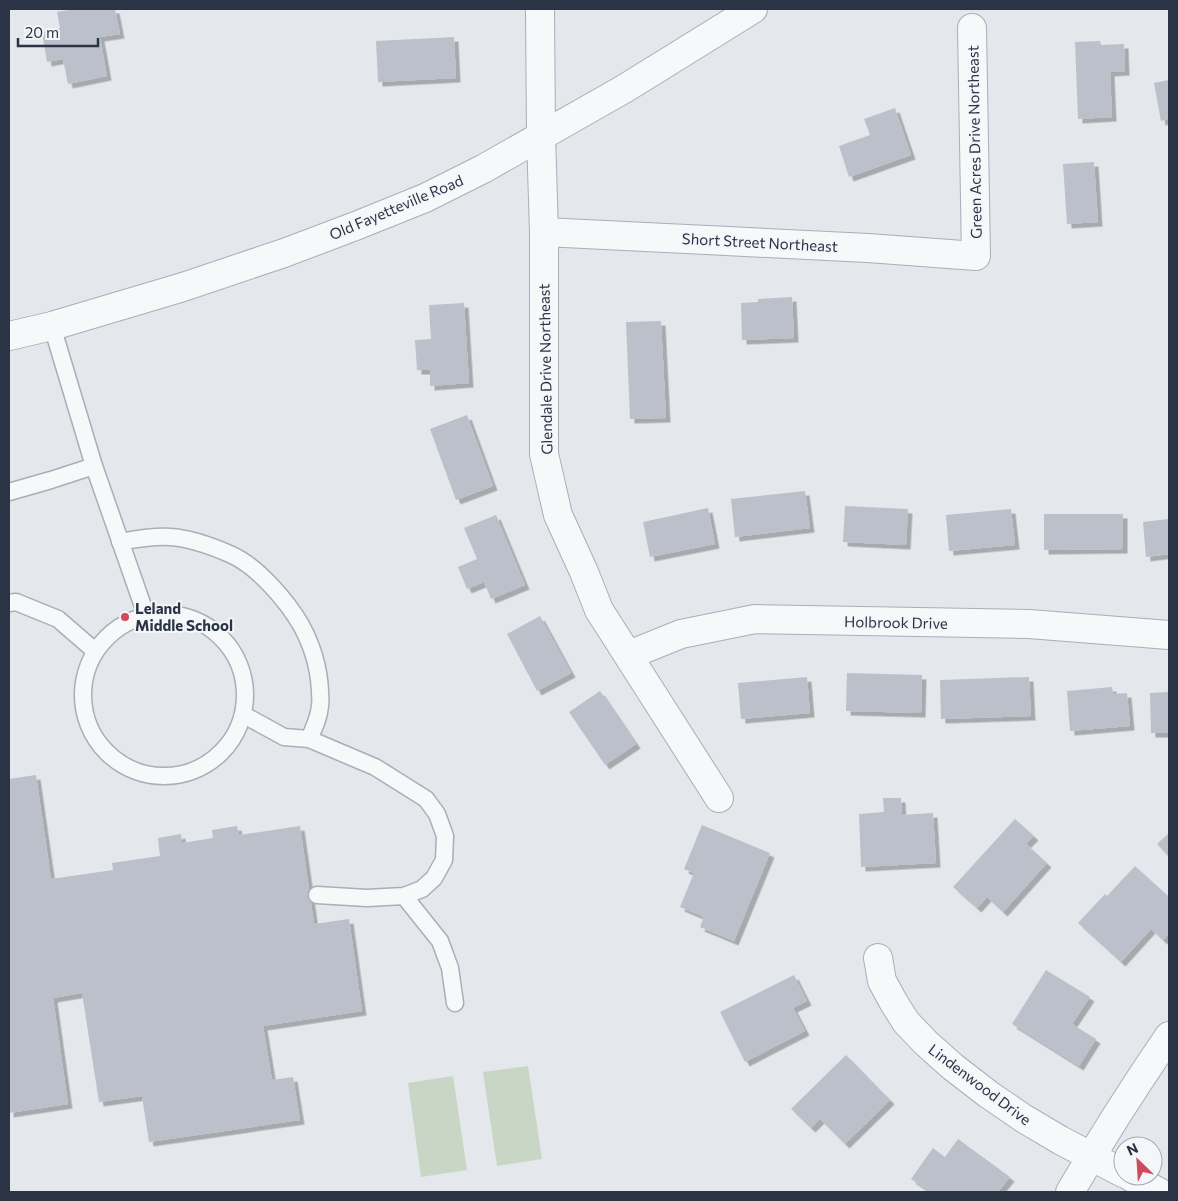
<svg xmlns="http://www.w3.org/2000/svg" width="1178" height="1201" viewBox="0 0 1178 1201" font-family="Commissioner,sans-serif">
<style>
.garden{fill:#c9d6c5}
.building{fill:#bbc0ca;filter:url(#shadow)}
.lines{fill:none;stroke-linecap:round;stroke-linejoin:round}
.service-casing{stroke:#a9aeb7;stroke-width:19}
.minor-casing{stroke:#a9aeb7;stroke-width:30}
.tertiary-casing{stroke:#a9aeb7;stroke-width:30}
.service{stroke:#f7f8fa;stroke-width:16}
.minor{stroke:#f7f8fa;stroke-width:28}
.tertiary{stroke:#f7f8fa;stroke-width:28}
.poi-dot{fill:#d1495b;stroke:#f4f6f9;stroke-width:2}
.labels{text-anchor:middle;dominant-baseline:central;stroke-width:4;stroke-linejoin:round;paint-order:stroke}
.street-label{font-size:15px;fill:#2b3445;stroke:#f4f6f9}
.poi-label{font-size:15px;font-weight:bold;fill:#2b3445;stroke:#f4f6f9;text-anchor:start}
</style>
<defs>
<filter id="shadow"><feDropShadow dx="4.5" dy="4.5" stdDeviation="0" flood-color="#0004"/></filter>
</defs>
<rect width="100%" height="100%" fill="#e4e7ec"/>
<path class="garden" d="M528,1066L542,1159L497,1166L483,1072Z
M453,1076L467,1170L421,1177L408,1083Z"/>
<path class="building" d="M75,9H115L120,34L100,37L107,76L68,84L63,59L47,62L42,32L60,28L57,12Z
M454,37L456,78L378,82L376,41Z
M1100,41L1101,45L1124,44L1125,71L1110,72L1112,117L1078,119L1075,42Z
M1169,80V119L1161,121L1154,83Z
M895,108L911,155L849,177L839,146L870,135L864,119Z
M1094,162L1098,222L1067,224L1063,164Z
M792,297L794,338L742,340L741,303L758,302V299Z
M464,303L469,383L430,386V370H417L415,340L431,339L429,305Z
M661,321L666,418L630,419L626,322Z
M467,415L493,486L456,500L430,429Z
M805,491L810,528L735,537L731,499Z
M845,506L908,509L906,545L843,542Z
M708,508L715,544L650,557L643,522Z
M1011,509L1015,545L949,551L946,515Z
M1044,514H1123V549L1044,550Z
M496,515L525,585L491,599L484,582L467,589L458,567L477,559L464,528Z
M1169,519V554L1146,557L1143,522Z
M540,616L571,673L537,691L507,634Z
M847,673L922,675L921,713L846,711Z
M807,677L810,713L741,719L738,683Z
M1029,677L1031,716L941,719L940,680Z
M1112,687L1113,694L1127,693L1130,726L1070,731L1067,691Z
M600,691L636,744L605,765L569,712Z
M1169,692V733H1151L1150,693Z
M36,775L51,879L113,870L112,863L160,856L158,838L181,834L182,843L213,838L212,830L237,826L239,835L300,826L314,924L349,919L362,1011L263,1026L272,1080L293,1077L300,1120L149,1142L142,1096L99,1102L82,993L53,998L68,1104L9,1113V779Z
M883,798H901L902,815L933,813L936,863L861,867L859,814L884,812Z
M1015,819L1034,836L1026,844L1047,863L1003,912L987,897L977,908L953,887Z
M702,825L770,853L734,941L700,927L704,917L680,907L694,873L684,869Z
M1169,833V857L1157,844Z
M1135,866L1169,897V933L1163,940L1151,929L1121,962L1078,923L1105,894L1107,896Z
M1046,970L1090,997L1072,1024L1096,1039L1079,1066L1012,1024Z
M794,975L807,1001L793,1008L805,1031L745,1062L720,1012Z
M846,1055L890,1100L845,1144L820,1119L811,1128L791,1109Z
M958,1139L1010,1177L998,1192H930L911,1179L933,1148L945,1157Z"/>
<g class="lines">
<g class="service-casing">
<path id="service" d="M52,326L94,466L146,615
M9,492L51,480L94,466
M120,542C136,539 153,536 170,537C189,538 214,547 232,555C258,567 287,601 301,625C312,645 319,669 320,691C320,696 321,701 320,706C319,718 314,728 309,739
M9,603L16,602L58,619L95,651
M83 695a81 81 0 1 1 162 0a81 81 0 1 1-162 0Z
M244,715L284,737L309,739L375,767L426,799L437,814L445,836L444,860L434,878L422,889L404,896L367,898L317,895
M404,896L440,941L450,968L455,1003"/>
</g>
<g class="minor-casing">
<path id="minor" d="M540,9L541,136L544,232V454L558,515L584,572L599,610L719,798
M544,232L868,248L976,256L972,28
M629,655L681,634L755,619L1029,624L1169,635
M878,958L882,981L894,1003L906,1022L926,1043L953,1067L988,1094L1023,1118L1060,1140L1123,1173
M1129,1176L1159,1192
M1070,1192C1101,1139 1134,1087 1169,1036"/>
</g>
<g class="tertiary-casing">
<path id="tertiary" d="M9,336L52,326L183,287L284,253L358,225L425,198L483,169L624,89L753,9"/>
</g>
<use href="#service" class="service"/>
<use href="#minor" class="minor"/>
<use href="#tertiary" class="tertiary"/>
</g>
<circle class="poi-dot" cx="125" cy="617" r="5"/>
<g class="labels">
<g class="street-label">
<text transform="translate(974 142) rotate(-91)">Green Acres Drive Northeast</text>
<text transform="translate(396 207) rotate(-23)">Old Fayetteville Road</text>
<text transform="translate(760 242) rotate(3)">Short Street Northeast</text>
<text transform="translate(545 369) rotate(-91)">Glendale Drive Northeast</text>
<text transform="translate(896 622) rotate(1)">Holbrook Drive</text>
<text transform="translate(980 1084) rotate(37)">Lindenwood Drive</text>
</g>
<g class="poi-label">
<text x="135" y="608">Leland<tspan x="135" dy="17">Middle School</tspan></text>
</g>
</g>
<rect width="1178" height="1201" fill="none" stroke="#2b3445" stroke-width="20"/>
<g transform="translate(1138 1161) rotate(335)"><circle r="24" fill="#f4f6f9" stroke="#a4a8b1"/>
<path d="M0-4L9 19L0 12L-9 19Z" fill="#d1495b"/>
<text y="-8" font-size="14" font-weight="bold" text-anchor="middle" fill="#2b3445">N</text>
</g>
<path d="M18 38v8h80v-8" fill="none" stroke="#2b3445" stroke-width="2.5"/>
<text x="25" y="38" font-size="15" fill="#2b3445" stroke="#f4f6f9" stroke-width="4" paint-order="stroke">20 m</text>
</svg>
